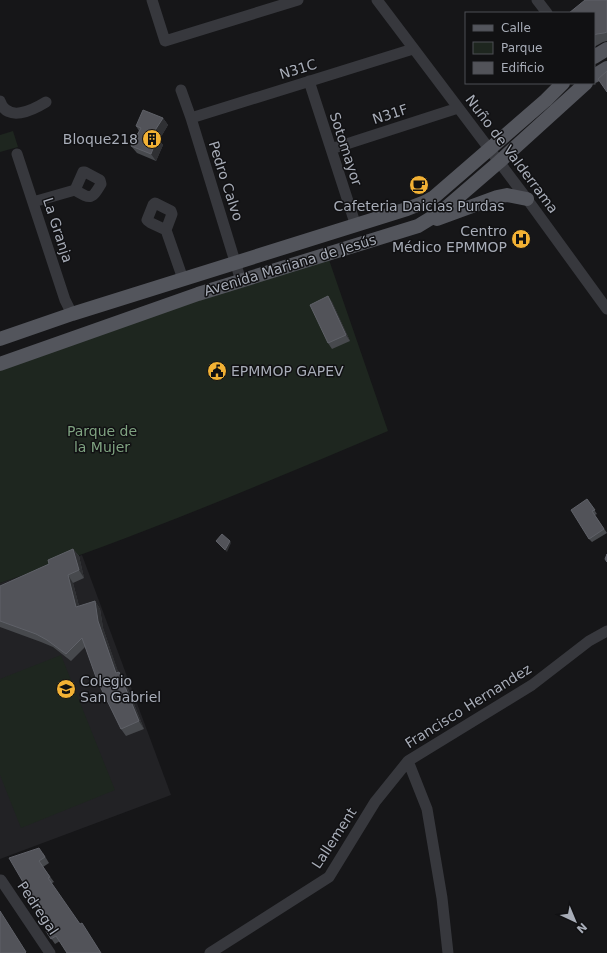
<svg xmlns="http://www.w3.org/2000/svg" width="607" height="953" viewBox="0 0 607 953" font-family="'DejaVu Sans',sans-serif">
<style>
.built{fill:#222225}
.green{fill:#1e261f}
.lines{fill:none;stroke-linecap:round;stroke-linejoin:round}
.minor{stroke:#37383d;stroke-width:11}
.major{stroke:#53555c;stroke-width:14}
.wall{fill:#47494d}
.shaded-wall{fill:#2f3033}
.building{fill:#525359;stroke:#5f6168}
.labels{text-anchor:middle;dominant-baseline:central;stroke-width:3;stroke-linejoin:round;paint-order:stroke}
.street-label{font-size:14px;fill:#a8adb8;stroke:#111113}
.poi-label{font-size:14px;fill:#a8adb8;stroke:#111113;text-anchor:end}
.park-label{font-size:14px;fill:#7fa381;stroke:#111113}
</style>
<rect width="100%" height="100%" fill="#161618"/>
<path class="built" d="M82,555L171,795L0,859V583Z"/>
<path class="green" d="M13,131L18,147L0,152V135Z
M327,254L388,431C260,485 132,539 0,583V367Z
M61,655L115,790L21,828L0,775V679Z"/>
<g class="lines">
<path class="minor" d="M152,0L165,41L298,0
M377,0L527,199L607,309
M537,0L547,13
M309,81L356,226
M181,90L191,118L241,281
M0,101C7,123 33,110 46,102
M191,118L413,49
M331,149L458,108
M17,154L65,300L72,314
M33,202L75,190C91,200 92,199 101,184L100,180L85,172H83L75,190
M166,230L151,223L147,220L153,205L155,203L171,211L172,214L166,230L183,279
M0,880H1L50,953
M210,953L329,877L375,802L408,761
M448,953L442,898L427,809L408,761L532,685L589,641L607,631"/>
<path class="major" d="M594,57L607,49
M594,76L607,68
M437,219L497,197L507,195L527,199
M0,339L72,314L407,209L425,202L434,197L546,100L563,83
M0,364L198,294L418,226L441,212L499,162L586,83"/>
</g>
<path class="wall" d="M607,0V41L603,42L594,47V13Z
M163,118L168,125L159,140L163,145L156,161L137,153L131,146L139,131L136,126Z
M328,296L332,302L350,341L332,349L328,343Z
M587,499L597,514L595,515L607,533L592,542L589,539Z
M73,549L79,556L84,578L73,583L79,606L95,601L100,609L103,628L118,672H119L124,679L144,729L126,736L121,729L85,647L71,661L53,647L41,642L0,627V586L49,564Z
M43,853L49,863L43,867L54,882L52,883L60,941L55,944L46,931L51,927L23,882Z"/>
<path class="shaded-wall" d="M163,118L168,125L159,140L163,145L156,161L151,154L152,135Z
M328,296L332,302L350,341L346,335Z
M230,541L231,543L227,552L225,550Z
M73,549L79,556L84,578L79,570Z
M68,575L73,583L81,614L76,607Z
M95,601L100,609L103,628L121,680L116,673L98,621Z
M119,672L124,679L144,729L139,721Z"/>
<path class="building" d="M585,0H607V32L604,33L597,34L594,35V13H569Z
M607,71V92L598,79Z
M143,110L163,118L152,135L157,138L151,154L131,146L141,128L136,126Z
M328,296L346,335L328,343L310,305Z
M587,499L595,510L592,511L604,529L589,539L571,510Z
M222,534L230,541L225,550L216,541Z
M73,549L79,570L68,575L76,607L95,601L98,621L116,673L119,672L139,721L121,729L97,680L82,638L66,654L47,640L36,634L0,621V586L49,564L48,560Z
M607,554V562L605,559Z
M39,848L45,857L39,861L50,877L48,878L80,924L82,923L101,953H67L56,936L51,939L46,931L51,927L20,884L23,882L9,858Z
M0,911L26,952L25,953H0Z"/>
<defs>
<g id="building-disc" transform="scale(1)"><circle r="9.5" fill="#f2b134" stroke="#111113"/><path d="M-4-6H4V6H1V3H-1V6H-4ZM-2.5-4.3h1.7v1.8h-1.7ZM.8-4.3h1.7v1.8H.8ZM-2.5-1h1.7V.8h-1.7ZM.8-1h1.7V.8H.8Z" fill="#111"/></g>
<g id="cafe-disc" transform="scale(1)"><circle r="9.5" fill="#f2b134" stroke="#111113"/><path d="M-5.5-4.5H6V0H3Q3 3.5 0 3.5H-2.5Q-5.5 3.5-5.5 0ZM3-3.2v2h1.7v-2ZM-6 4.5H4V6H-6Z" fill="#111"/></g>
<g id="hospital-disc" transform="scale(1)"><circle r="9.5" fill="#f2b134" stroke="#111113"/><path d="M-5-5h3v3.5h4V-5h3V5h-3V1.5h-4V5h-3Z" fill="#111"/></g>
<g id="civic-disc" transform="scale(1)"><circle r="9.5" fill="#f2b134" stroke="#111113"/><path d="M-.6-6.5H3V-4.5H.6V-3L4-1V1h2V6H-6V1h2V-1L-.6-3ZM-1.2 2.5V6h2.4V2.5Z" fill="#111"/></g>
<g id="university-disc" transform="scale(1)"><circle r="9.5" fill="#f2b134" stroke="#111113"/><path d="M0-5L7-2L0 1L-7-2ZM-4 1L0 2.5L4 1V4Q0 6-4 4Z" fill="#111"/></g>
</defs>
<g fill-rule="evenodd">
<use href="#building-disc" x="152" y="139"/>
<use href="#cafe-disc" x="419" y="185"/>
<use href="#hospital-disc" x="521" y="239"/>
<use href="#civic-disc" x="217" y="371"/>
<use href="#university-disc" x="66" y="689"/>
</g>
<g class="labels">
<g class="street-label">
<text transform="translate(298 69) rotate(-17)">N31C</text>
<text transform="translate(390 114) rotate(-18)">N31F</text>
<text transform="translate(346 149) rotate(72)">Sotomayor</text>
<text transform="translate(512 154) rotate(53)">Nuño de Valderrama</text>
<text transform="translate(226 181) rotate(72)">Pedro Calvo</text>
<text transform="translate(58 230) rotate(72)">La Granja</text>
<text transform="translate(290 265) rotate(-17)">Avenida Mariana de Jesús</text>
<text transform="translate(468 706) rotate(-32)">Francisco Hernandez</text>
<text transform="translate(334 838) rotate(-57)">Lallement</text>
<text transform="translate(38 908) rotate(56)">Pedregal</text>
</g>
<g class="poi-label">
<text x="138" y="139">Bloque218</text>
<text x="419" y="206" text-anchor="middle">Cafeteria Daicias Purdas</text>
<text x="507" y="231">Centro<tspan x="507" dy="16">Médico EPMMOP</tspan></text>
<text x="231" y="371" text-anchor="start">EPMMOP GAPEV</text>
<text x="80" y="681" text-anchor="start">Colegio<tspan x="80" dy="16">San Gabriel</tspan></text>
</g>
<g class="park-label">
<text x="102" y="431">Parque de<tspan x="102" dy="16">la Mujer</tspan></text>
</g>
</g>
<rect x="465" y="12" width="130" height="72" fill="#111113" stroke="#4d4f55"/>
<rect x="473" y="25" width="20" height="6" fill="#53555c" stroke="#4d4f55"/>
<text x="501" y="32" font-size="12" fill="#a8adb8">Calle</text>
<rect x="473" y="42" width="20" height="12" fill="#1e261f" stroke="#4d4f55"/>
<text x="501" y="52" font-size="12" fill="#a8adb8">Parque</text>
<rect x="473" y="62" width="20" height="12" fill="#525359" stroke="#4d4f55"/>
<text x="501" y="72" font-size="12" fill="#a8adb8">Edificio</text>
<g transform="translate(575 921) rotate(136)" stroke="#111113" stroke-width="3" paint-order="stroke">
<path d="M0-3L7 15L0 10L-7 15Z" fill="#a8adb8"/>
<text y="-6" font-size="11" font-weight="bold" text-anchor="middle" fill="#a8adb8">N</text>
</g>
</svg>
